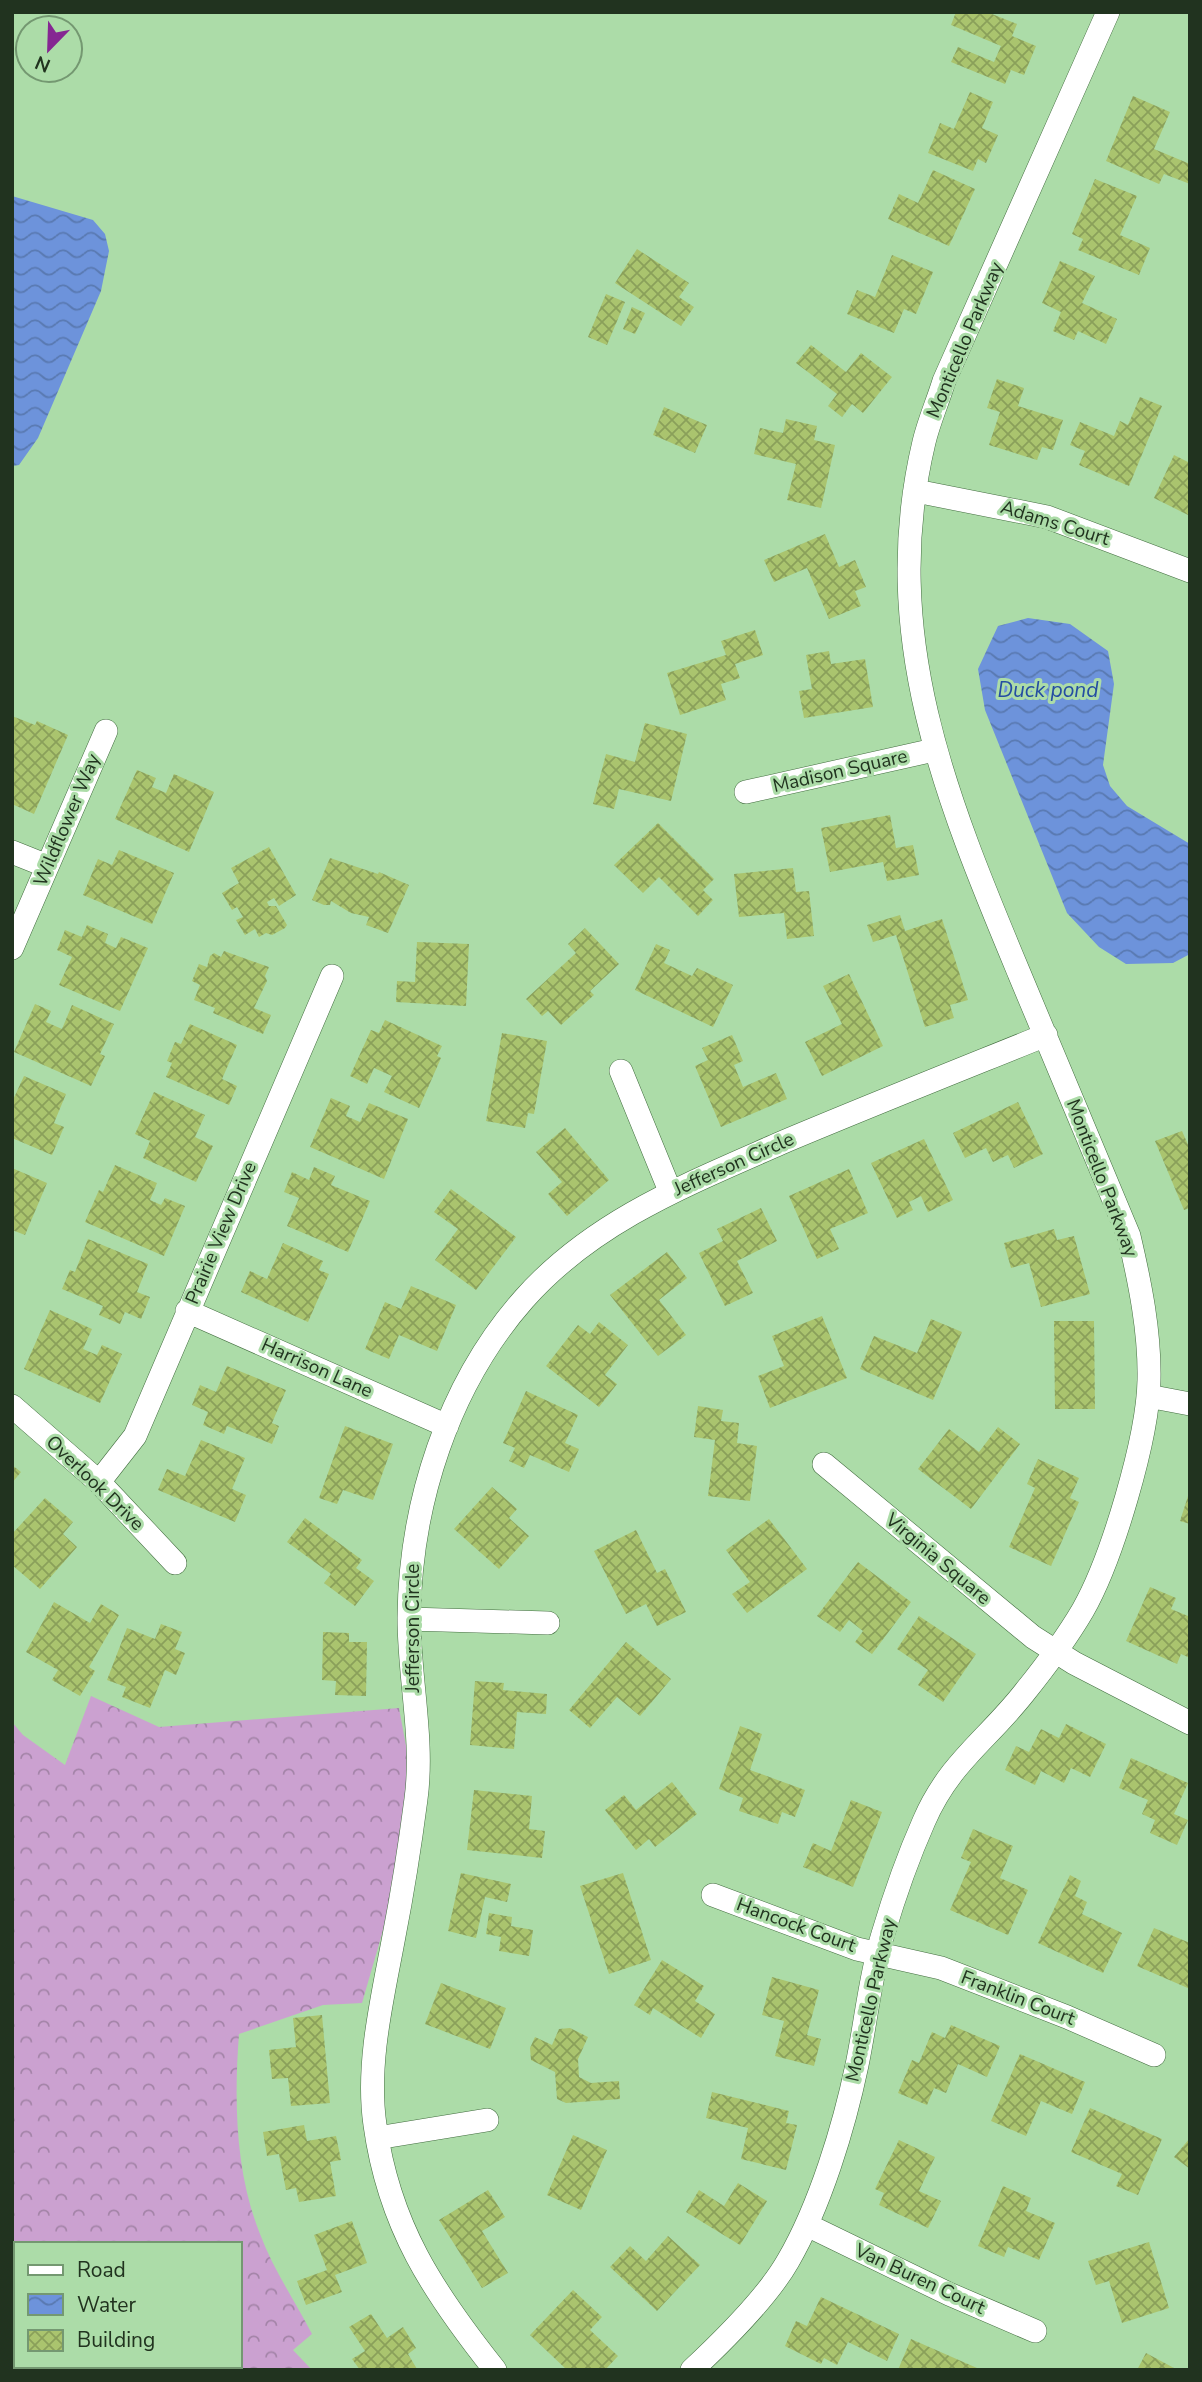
<svg xmlns="http://www.w3.org/2000/svg" width="1202" height="2382" viewBox="0 0 1202 2382" font-family="'Nunito Sans',sans-serif">
<style>
.forest{fill:url(#forest-crowns);fill-rule:evenodd}
.water{fill:url(#water-waves)}
.lines{fill:none;stroke-linecap:round;stroke-linejoin:round}
.river{stroke:#6d93db;stroke-width:35}
.building{fill:url(#building-cross-hatch)}
.street-casing{stroke:#426d3f;stroke-width:24}
.street{stroke:#fff;stroke-width:23}
.labels{text-anchor:middle;dominant-baseline:central;stroke-width:6;stroke-linejoin:round;paint-order:stroke}
.street-label{font-size:19px;fill:#21331f;stroke:#acdca8}
.water-label{font-size:21px;font-style:italic;fill:#244da2;stroke:#acdca8}
</style>
<defs>
<pattern id="forest-crowns" width="20" height="18" patternUnits="userSpaceOnUse" patternTransform="scale(1.75)"><rect width="20" height="18" fill="#cba1d0"/><path d="M2 6a3 3 0 1 1 6 0M12 15a3 3 0 1 1 6 0" fill="none" stroke="#a484a8"/></pattern>
<pattern id="water-waves" width="16" height="10" patternUnits="userSpaceOnUse" patternTransform="scale(1.75)"><rect width="16" height="10" fill="#6d93db"/><path d="M0 5q4-4 8 0t8 0" fill="none" stroke="#5979b1"/></pattern>
<pattern id="building-cross-hatch" width="8" height="8" patternUnits="userSpaceOnUse" patternTransform="scale(1.75)"><rect width="8" height="8" fill="#aac46e"/><path d="M0 0l8 8M0 8l8-8" fill="none" stroke="#8aa05a"/></pattern>
</defs>
<rect width="100%" height="100%" fill="#acdca8"/>
<path class="forest" d="M91,1696L159,1727L399,1708L411,1773L386,1920L362,2003L323,2005L239,2034C234,2099 235,2172 260,2234C273,2269 295,2301 312,2334L293,2350L312,2370H12V1722L23,1735L65,1765ZM16,2244H240V2366H16Z"/>
<path class="water" d="M12,196L93,220L105,234L109,251L101,291L38,438L19,465L12,466Z
M1028,618L1070,624L1108,651L1114,684L1103,765L1110,786L1127,806L1190,844V954L1173,963L1126,964L1099,947L1067,913L985,710L978,669L998,626Z"/>
<g class="lines">
<path class="river" d="M12,2314L16,2317
M87,2366L92,2370"/>
</g>
<path class="building" d="M956,12H987L1017,24L1012,36L1036,46L1024,75L1011,70L1005,84L951,62L958,47L994,62L1001,46L951,25Z
M970,92L993,102L982,128L998,135L986,163L978,159L973,171L928,153L940,123L954,129Z
M1133,96L1170,112L1154,149L1190,164V184L1164,174L1159,184L1106,161Z
M933,170L975,189L949,246L888,219L899,194L918,203Z
M1095,179L1137,196L1120,235L1150,248L1139,275L1078,250L1083,239L1072,234Z
M637,249L689,283L679,297L694,307L681,326L615,283Z
M892,255L933,272L916,314L904,309L894,333L847,314L857,290L875,297Z
M1060,261L1095,276L1082,303L1117,319L1106,344L1078,331L1074,340L1053,331L1061,312L1042,303Z
M606,294L625,302L607,345L588,337Z
M632,307L645,313L635,334L623,329Z
M811,345L846,372L861,353L892,377L863,413L852,404L842,417L828,406L837,394L796,363Z
M997,379L1024,388L1018,406L1063,420L1053,450L1042,447L1037,460L989,445L1000,412L987,408Z
M1140,397L1162,406L1129,486L1079,465L1085,451L1070,445L1080,422L1114,436L1120,421L1128,425Z
M664,407L707,425L695,453L653,435Z
M786,419L817,426L814,440L835,445L821,508L787,500L796,464L754,454L760,428L783,433Z
M1174,455L1190,463V516L1154,498Z
M825,534L839,567L855,560L866,587L855,591L861,606L829,619L807,568L774,582L764,560Z
M755,630L763,655L735,664L740,678L721,684L726,700L680,715L667,673L726,655L721,641Z
M829,651L831,664L865,659L873,707L804,718L799,691L812,689L806,655Z
M12,716L35,725L37,721L68,735L34,814L12,804Z
M645,723L687,734L671,801L619,789L614,809L593,804L606,754L635,762Z
M137,770L156,778L152,787L166,793L174,774L214,792L189,852L115,819Z
M890,815L896,848L913,845L919,875L887,881L883,862L830,872L821,828Z
M658,823L714,879L703,890L713,900L698,916L659,877L643,893L614,865Z
M269,847L296,895L279,906L274,898L267,902L269,906H276L287,925L285,928L272,935L266,933L259,937L255,929L245,935L236,920L243,917L237,907L232,910L222,893L239,883L231,868Z
M119,850L174,873L152,924L83,895L98,859L112,865Z
M330,858L378,874L379,872L409,885L388,933L366,925L369,917L351,913L331,901L330,905H324L312,900Z
M793,868L796,892L809,891L814,936L787,939L784,913L739,917L734,874Z
M900,915L905,931L942,919L968,1000L950,1005L954,1018L925,1027L896,935L873,942L867,925Z
M87,925L108,934L105,943L116,948L121,937L148,948L120,1011L59,985L72,957L57,950L65,930L82,937Z
M585,928L619,964L590,991L594,995L561,1025L548,1011L542,1016L526,999L576,953L568,944Z
M417,942L469,944L466,1006L396,1002L397,981L415,982Z
M656,944L670,950L664,963L692,976L697,968L733,985L713,1027L635,990Z
M224,951L269,967L265,976L267,981L254,1008L271,1015L263,1034L213,1013L215,1008L194,1000L200,985L192,981L199,964L207,967L210,956L214,953L221,957Z
M849,974L883,1046L822,1076L805,1042L842,1024L823,986Z
M35,1004L51,1011L46,1022L62,1029L72,1005L114,1024L100,1054L105,1056L91,1086L14,1052Z
M385,1020L442,1046L437,1056L441,1058L419,1108L384,1092L392,1076L374,1068L367,1084L350,1076L371,1030L379,1033Z
M190,1024L237,1045L222,1079L237,1086L229,1105L166,1077L172,1063L167,1061L175,1042L181,1044Z
M502,1033L547,1041L534,1114L528,1113L525,1128L486,1121Z
M732,1035L743,1061L734,1065L743,1087L776,1073L787,1099L721,1127L695,1066L708,1060L702,1048Z
M24,1076L66,1094L54,1123L64,1127L52,1155L12,1138V1102Z
M154,1092L205,1115L195,1137L213,1146L196,1182L143,1158L150,1141L135,1134Z
M331,1098L350,1106L346,1116L360,1122L369,1103L408,1119L384,1179L310,1147Z
M1018,1102L1043,1154L1014,1168L1008,1155L993,1162L986,1148L965,1158L953,1133Z
M565,1128L609,1180L567,1216L548,1194L562,1182L536,1152Z
M1182,1131L1190,1149V1208L1184,1210L1155,1141Z
M924,1139L953,1200L928,1212L921,1196L909,1202L913,1210L897,1218L871,1163Z
M115,1165L157,1183L150,1200L161,1205L165,1198L185,1206L164,1256L85,1222L99,1190L103,1192Z
M314,1167L335,1176L331,1185L370,1201L348,1252L287,1226L299,1198L284,1192L292,1172L309,1180Z
M12,1168L47,1183L25,1235L12,1230Z
M849,1169L868,1213L830,1229L839,1249L817,1259L789,1196Z
M451,1189L516,1237L476,1290L435,1260L458,1229L434,1212Z
M761,1208L777,1241L737,1261L753,1293L725,1306L699,1253L723,1241L717,1229Z
M1054,1229L1057,1240L1074,1236L1090,1294L1041,1307L1029,1263L1011,1268L1004,1243Z
M88,1239L148,1264L137,1292L150,1297L141,1319L125,1312L120,1324L99,1315L103,1306L62,1289L70,1270L75,1272Z
M283,1243L323,1261L319,1270L329,1274L308,1322L241,1292L250,1271L267,1279Z
M667,1252L687,1278L659,1300L686,1335L658,1356L610,1295Z
M411,1286L456,1305L437,1351L399,1335L389,1359L365,1349L385,1302L401,1309Z
M50,1310L92,1329L83,1349L97,1355L102,1345L122,1354L100,1403L24,1369Z
M822,1316L847,1378L770,1408L758,1376L784,1366L772,1336Z
M931,1319L962,1332L933,1400L860,1369L874,1336L917,1353Z
M1054,1321H1094L1095,1409H1055Z
M599,1322L628,1345L605,1375L617,1384L599,1407L546,1366L578,1325L590,1334Z
M227,1366L286,1390L272,1423L279,1426L272,1444L227,1426L224,1434L203,1425L208,1412L192,1405L200,1385L216,1392Z
M526,1391L578,1415L565,1443L579,1449L569,1472L530,1455L524,1468L509,1461L515,1448L503,1443Z
M698,1406L723,1410L721,1421L739,1423L737,1443L757,1446L750,1501L708,1496L715,1440L694,1437Z
M345,1426L393,1444L373,1500L343,1490L337,1504L319,1498Z
M998,1427L1020,1444L971,1509L918,1469L949,1429L979,1452Z
M201,1440L245,1458L232,1489L246,1495L235,1522L158,1490L167,1469L185,1476Z
M1038,1459L1079,1478L1070,1498L1079,1502L1051,1566L1009,1547L1035,1488L1027,1484Z
M12,1465L21,1472L12,1483Z
M492,1487L517,1509L509,1518L529,1536L499,1569L454,1529Z
M1190,1490V1524L1180,1521Z
M45,1498L73,1522L63,1534L77,1547L40,1589L12,1565V1534Z
M305,1518L362,1560L356,1568L374,1581L355,1606L324,1583L331,1574L287,1542Z
M769,1519L807,1569L747,1613L732,1594L750,1582L726,1550Z
M636,1530L657,1573L665,1569L686,1612L657,1626L646,1604L626,1614L594,1551Z
M858,1562L911,1602L872,1654L855,1642L863,1631L849,1620L840,1632L817,1616Z
M1150,1587L1176,1598L1171,1609L1188,1616L1190,1611V1658L1181,1654L1177,1664L1126,1641Z
M54,1602L90,1623L101,1604L119,1615L89,1667L95,1671L80,1696L52,1680L58,1670L26,1652Z
M919,1616L976,1654L943,1702L918,1685L928,1670L897,1649Z
M161,1624L182,1632L175,1649L185,1653L176,1675L165,1670L150,1708L122,1697L126,1687L107,1680L127,1628L155,1639Z
M323,1632L349,1633V1642H367L366,1696L335,1695L336,1681L322,1680Z
M626,1642L671,1679L640,1716L617,1697L590,1728L569,1710Z
M475,1681L504,1683L503,1690L547,1694L546,1714L517,1712L514,1749L470,1745Z
M1066,1724L1106,1744L1090,1777L1071,1768L1064,1783L1041,1771L1035,1785L1005,1770L1016,1746L1029,1752L1041,1729L1059,1738Z
M740,1726L762,1734L750,1770L805,1790L795,1817L782,1812L778,1824L739,1811L743,1798L719,1789Z
M1131,1758L1188,1783L1174,1814L1188,1820L1177,1845L1150,1833L1155,1820L1142,1814L1148,1800L1119,1788Z
M672,1782L697,1814L655,1847L649,1839L636,1850L605,1810L624,1795L636,1810Z
M474,1790L532,1796L529,1829L545,1831L542,1858L467,1850Z
M851,1800L882,1812L853,1887L803,1867L813,1843L831,1851Z
M973,1829L1013,1846L1000,1878L1028,1890L1008,1935L950,1910L971,1862L961,1858Z
M461,1873L511,1884L507,1902L485,1897L476,1938L448,1931Z
M623,1873L651,1960L609,1974L580,1886Z
M1070,1875L1081,1881L1075,1896L1087,1902L1082,1914L1122,1933L1103,1973L1038,1943Z
M489,1913L512,1917L511,1926L533,1930L529,1956L499,1951L501,1937L486,1934Z
M1154,1928L1190,1943V1989L1137,1966Z
M662,1960L704,1986L695,2001L715,2014L701,2038L653,2008L650,2015L634,2005Z
M772,1977L819,1990L807,2035L821,2039L814,2066L775,2056L784,2021L762,2015Z
M441,1983L506,2008L490,2049L425,2024Z
M322,2015L330,2103L291,2106L288,2078L272,2079L269,2050L296,2047L293,2018Z
M951,2025L1000,2046L987,2077L958,2064L946,2093L934,2088L927,2105L898,2093L912,2060L919,2063L932,2032L945,2038Z
M570,2028L588,2037L578,2059L579,2077L591,2083L619,2081L620,2099L566,2103L557,2099L555,2072L531,2060L530,2048L535,2037L552,2045L559,2029Z
M1020,2054L1085,2082L1072,2114L1041,2101L1026,2136L991,2121Z
M712,2092L789,2111L786,2123L797,2125L786,2170L741,2159L748,2128L706,2118Z
M1090,2108L1162,2139L1138,2195L1116,2186L1122,2174L1071,2152Z
M304,2125L307,2141L336,2136L341,2160L330,2162L336,2196L299,2202L296,2188L286,2190L279,2154L267,2156L263,2132Z
M573,2135L607,2150L581,2210L547,2195Z
M1190,2138V2169L1174,2157Z
M899,2140L935,2157L919,2191L941,2201L928,2228L879,2205L884,2193L875,2189Z
M738,2183L767,2201L740,2245L686,2212L699,2190L724,2206Z
M1003,2186L1031,2198L1026,2211L1055,2223L1039,2260L1008,2247L1004,2257L978,2246Z
M488,2190L505,2217L482,2231L508,2273L482,2288L439,2220Z
M352,2221L367,2263L335,2275L342,2292L306,2305L297,2281L327,2270L314,2235Z
M668,2236L700,2265L657,2311L610,2267L630,2246L646,2261Z
M1149,2242L1169,2308L1122,2323L1109,2281L1096,2285L1088,2261Z
M573,2290L602,2317L590,2330L618,2356L605,2370H567L530,2335Z
M821,2297L899,2334L887,2361L848,2342L837,2365L824,2358L821,2364L785,2346L796,2321L807,2326Z
M371,2314L387,2338L403,2327L416,2348L408,2354L417,2369L360,2370L352,2359L365,2351L349,2327Z
M911,2339L977,2368L976,2370H898Z
M1146,2353L1174,2368L1173,2370H1137Z"/>
<g class="lines">
<g class="street-casing">
<path id="street" d="M916,491L1047,517L1190,571
M746,792L934,750
M12,852L47,866
M12,948L106,731
M621,1071L670,1191
M187,1311L447,1426
M1148,1396L1190,1404
M12,1406L99,1482L175,1563
M824,1464L1033,1637L1074,1663L1190,1723
M99,1482L135,1436L332,976
M409,1619L548,1623
M713,1895L857,1949L941,1968L1067,2017L1154,2055
M377,2138L487,2120
M807,2225L949,2294L1035,2331
M495,2370C433,2292 389,2226 375,2125C366,2063 383,1996 394,1936C403,1890 410,1845 416,1799C424,1740 409,1678 409,1618C410,1504 448,1385 524,1299C593,1221 688,1184 781,1143C869,1106 957,1071 1046,1035
M692,2370C723,2341 767,2298 788,2261C820,2206 844,2127 857,2065C866,2022 870,1976 883,1934C894,1897 908,1857 924,1821C949,1763 987,1740 1024,1693C1045,1667 1066,1639 1083,1610C1112,1559 1148,1438 1149,1380C1150,1332 1140,1283 1129,1236C1092,1149 1056,1060 1019,973C946,798 878,635 924,442C929,421 938,401 944,381L1108,12"/>
</g>
<use href="#street" class="street"/>
</g>
<g class="labels">
<g class="street-label">
<text transform="translate(965 340) rotate(-67)">Monticello Parkway</text>
<text transform="translate(1055 523) rotate(17)">Adams Court</text>
<text transform="translate(840 771) rotate(-13)">Madison Square</text>
<text transform="translate(67 820) rotate(-67)">Wildflower Way</text>
<text transform="translate(734 1164) rotate(-24)">Jefferson Circle</text>
<text transform="translate(1102 1178) rotate(69)">Monticello Parkway</text>
<text transform="translate(221 1233) rotate(-67)">Prairie View Drive</text>
<text transform="translate(317 1368) rotate(24)">Harrison Lane</text>
<text transform="translate(95 1483) rotate(44)">Overlook Drive</text>
<text transform="translate(938 1559) rotate(40)">Virginia Square</text>
<text transform="translate(413 1628) rotate(-90)">Jefferson Circle</text>
<text transform="translate(796 1925) rotate(20)">Hancock Court</text>
<text transform="translate(1018 1998) rotate(21)">Franklin Court</text>
<text transform="translate(871 2000) rotate(-77)">Monticello Parkway</text>
<text transform="translate(920 2279) rotate(25)">Van Buren Court</text>
</g>
<g class="water-label">
<text x="1048" y="690">Duck pond</text>
</g>
</g>
<rect width="1202" height="2382" fill="none" stroke="#21331f" stroke-width="28"/>
<rect x="14" y="2242" width="228" height="126" fill="#acdca8" stroke="#749871" stroke-width="2"/>
<rect x="28" y="2265" width="35" height="10" fill="#ffffff" stroke="#749871" stroke-width="2"/>
<text x="77" y="2277" font-size="21" fill="#21331f">Road</text>
<rect x="28" y="2294" width="35" height="21" fill="url(#water-waves)" stroke="#749871" stroke-width="2"/>
<text x="77" y="2312" font-size="21" fill="#21331f">Water</text>
<rect x="28" y="2330" width="35" height="21" fill="url(#building-cross-hatch)" stroke="#749871" stroke-width="2"/>
<text x="77" y="2347" font-size="21" fill="#21331f">Building</text>
<g transform="translate(49 49) rotate(203)"><circle r="33" fill="#acdca8" stroke="#749871" stroke-width="2"/>
<path d="M0-5L12 26L0 18L-12 26Z" fill="#852792"/>
<text y="-10" font-size="19" font-weight="bold" text-anchor="middle" fill="#21331f">N</text>
</g>
</svg>
